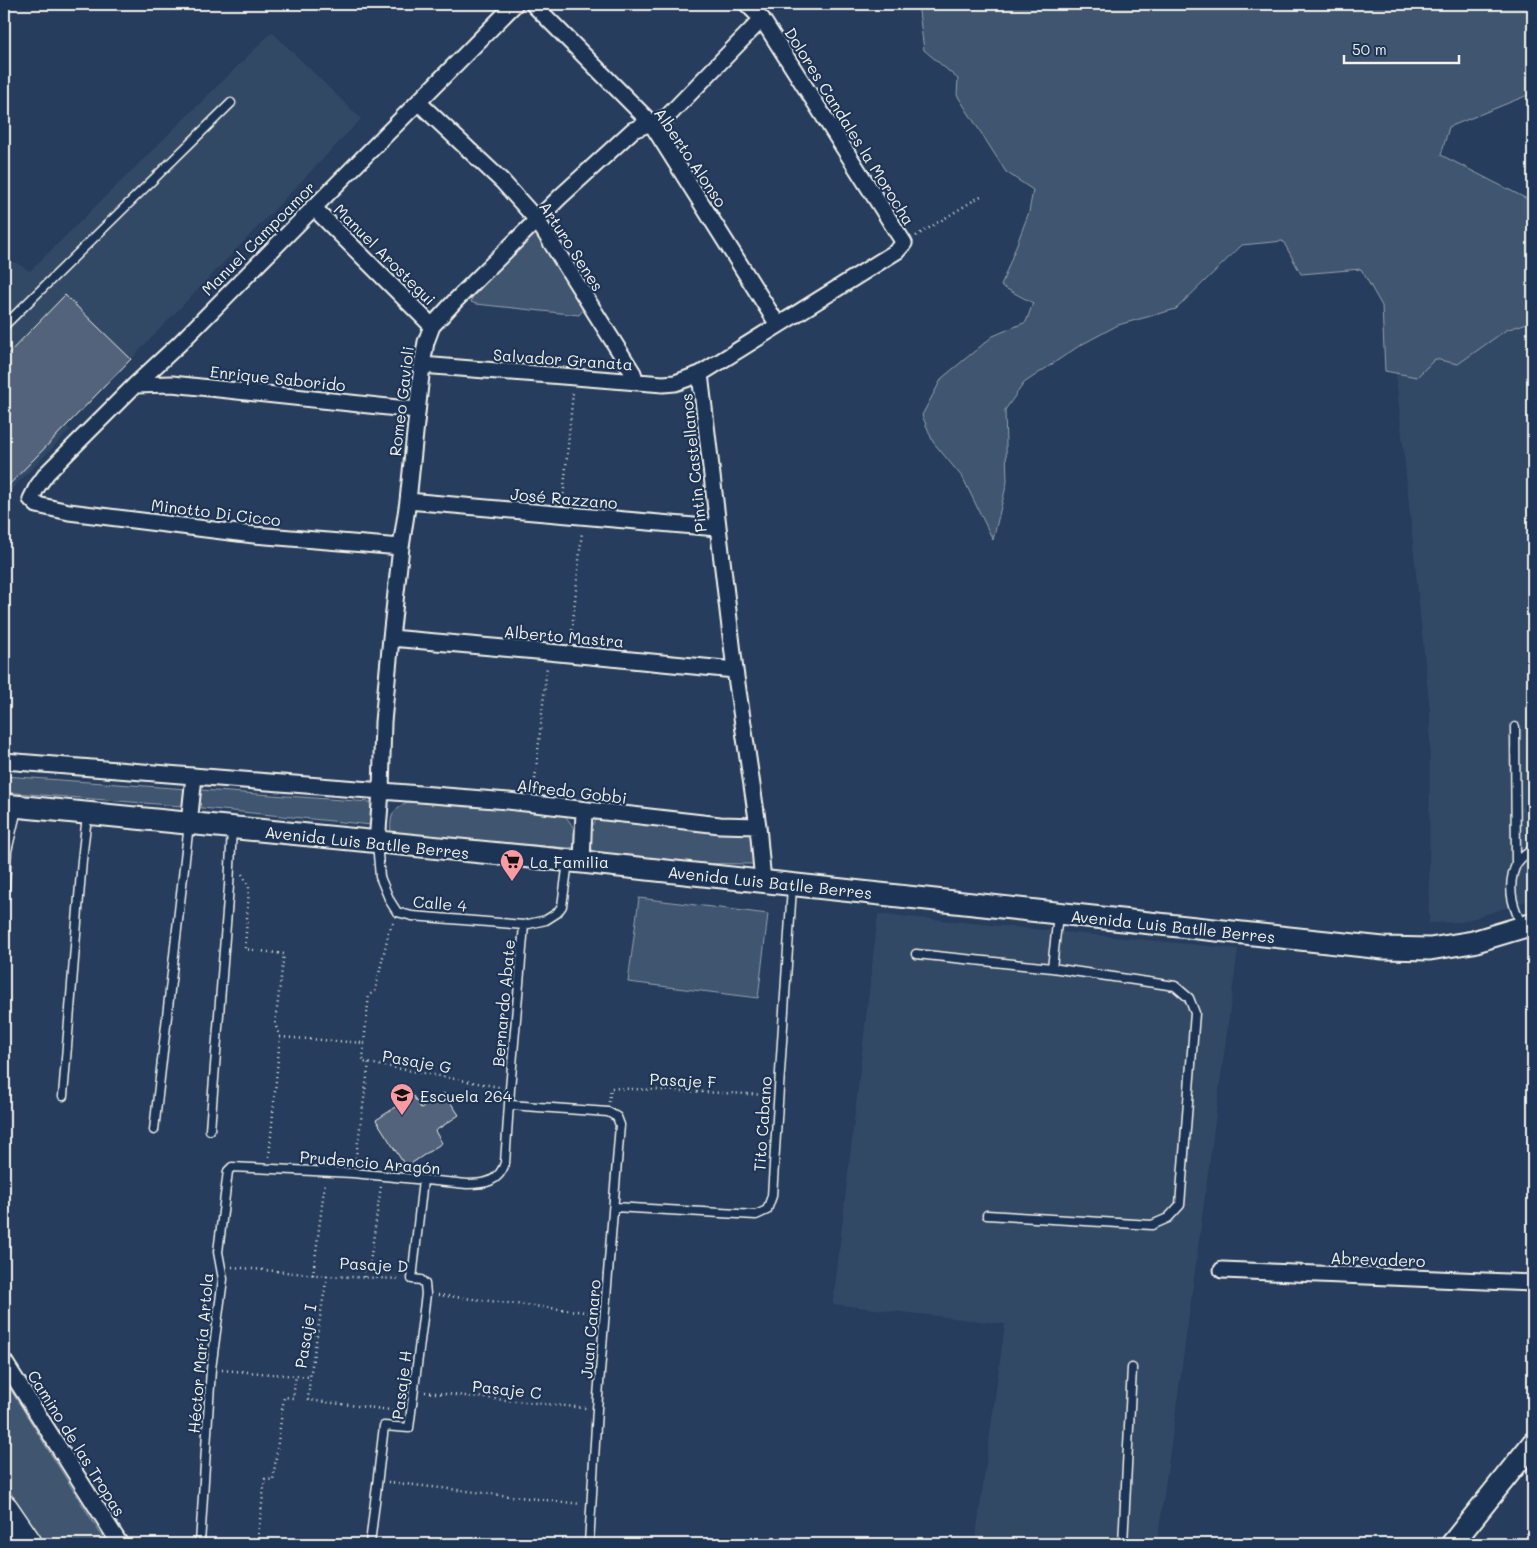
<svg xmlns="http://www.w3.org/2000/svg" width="1537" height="1548" viewBox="0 0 1537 1548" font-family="Mali,sans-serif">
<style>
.built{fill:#334966}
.green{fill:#40546f;stroke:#9aa2ac}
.building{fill:#52647b;stroke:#f4f1e8}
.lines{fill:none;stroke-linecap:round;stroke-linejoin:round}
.lane-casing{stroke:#f4f1e8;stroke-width:11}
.street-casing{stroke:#f4f1e8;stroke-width:19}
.secondary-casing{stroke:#f4f1e8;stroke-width:25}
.highway-casing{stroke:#f4f1e8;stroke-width:31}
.path{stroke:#f4f1e8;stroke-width:2.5;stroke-dasharray:1 4;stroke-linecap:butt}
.lane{stroke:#1d3557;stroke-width:8}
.street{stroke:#1d3557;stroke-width:15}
.secondary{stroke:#1d3557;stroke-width:21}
.highway{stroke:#1d3557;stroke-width:28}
.labels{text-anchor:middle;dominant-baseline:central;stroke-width:4.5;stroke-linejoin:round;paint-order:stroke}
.street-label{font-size:16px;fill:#f4f1e8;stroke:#1d3557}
.poi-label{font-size:16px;fill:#f4f1e8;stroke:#1d3557;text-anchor:start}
</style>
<rect width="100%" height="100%" fill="#263d5d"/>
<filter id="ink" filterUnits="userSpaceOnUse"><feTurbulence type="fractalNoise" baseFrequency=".02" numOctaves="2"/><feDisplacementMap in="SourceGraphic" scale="10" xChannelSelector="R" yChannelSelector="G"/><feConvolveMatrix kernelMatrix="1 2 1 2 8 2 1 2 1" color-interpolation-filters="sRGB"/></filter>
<g filter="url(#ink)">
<path class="built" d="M272,32L361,119L67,426L70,430L4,497V256L30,271Z
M1533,311V899L1462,922L1429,923L1430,711L1395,366Z
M878,914L1238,949L1189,1315L1157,1544H975L1005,1324L833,1304Z"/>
<path class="green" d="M918,4H1533V93L1449,127L1441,155L1533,202V321L1506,330L1458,364L1435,359L1417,377L1385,371L1382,306L1361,269L1301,274L1283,241L1242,245L1176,309L1118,325L1079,346L1024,383L1005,410L1007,482L993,540L963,478L933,442L922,415L942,378L993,336L1026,322L1033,303L1001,286L1029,212L1033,190L1006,172L957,95L958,79L924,50Z
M535,234L539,237L581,305L582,311L579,315L476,304L471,302L472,298L530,235Z
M4,776L370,802L372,825L182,806L4,792Z
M414,799L563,814C571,822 580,835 575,847L568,848L391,833C389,811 396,807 414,799Z
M598,817L747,832C755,841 754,852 753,864L673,863L593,851L590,845V829Z
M639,898L768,914L758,998L628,982Z
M4,1379L107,1544H44L4,1482Z"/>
<path class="building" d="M65,295L131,359L4,490V358Z
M444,1093L459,1115L435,1131L442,1143L406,1167L376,1120L413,1096L421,1108Z"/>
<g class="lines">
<g class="lane-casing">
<path id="lane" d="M4,326L231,103
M1515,727L1516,864
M377,843L380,877L390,901L397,912L412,916L524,925
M4,900L7,851L17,809
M1522,926C1514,908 1508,893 1513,873C1515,868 1515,865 1518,862C1522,856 1528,853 1533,849
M916,954L1052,968L1175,986L1189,998L1195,1013L1180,1205L1168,1218L1152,1225L987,1215
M1052,968L1058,915
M63,1096L82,860L87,816
M510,1105L608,1112L617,1117L620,1125L597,1409L589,1544
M154,1130L189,824
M210,1130L229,886L232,829
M614,1207L756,1215L767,1210L772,1196L792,887
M200,1544L211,1369L223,1279L218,1252L228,1171L232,1167L353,1173L467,1184C485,1184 499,1182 505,1163L510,1089L524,925L546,920L557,913L562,906L568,862
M370,1544L384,1426L409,1428L426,1294L425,1284L421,1280L412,1279L423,1180
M1123,1544L1132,1368"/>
</g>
<g class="street-casing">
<path id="street" d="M533,4L651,123L778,325
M747,4L762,19L904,243L897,251L700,374L735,670L758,826L763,882
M418,102L502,181L537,220L633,373L636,382
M313,207L432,326
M422,365L663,384L675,383L700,374
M135,385L172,384L416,410
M408,501L717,528
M401,547L254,535L69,512L37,505L31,499L37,487L47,473L135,385L179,344L515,4
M391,638L548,652L735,670
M4,761L508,801L720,825L758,826
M189,824L194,776
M377,843L381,791L383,722L391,638L401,547L408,501L422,365L426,342L432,326L456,300L560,197L633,130L667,117L762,19
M582,862L584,810
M1222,1270L1533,1283
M4,1361L120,1544"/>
</g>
<g class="secondary-casing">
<path id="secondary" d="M4,805L582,862L1383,948L1430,949L1473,942L1533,924
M1452,1544L1533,1443"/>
</g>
<g class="highway-casing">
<path id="highway" d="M4,1509L28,1544"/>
</g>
<path class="path" d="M916,236L984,194
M563,499L573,392
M571,640L582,531
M534,789L547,666
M242,874L249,887L245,949L284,954L275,1024L280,1037L269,1157
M280,1037L364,1043L363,1062L499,1087
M364,1043L369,995L375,991L389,931L393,923
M609,1102L611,1088L769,1095
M355,1163L369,1063
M232,1267L327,1276L401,1279
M313,1275L325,1182
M327,1276L310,1377L308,1400L399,1411
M364,1277V1269H369L381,1186
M438,1295L594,1313
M222,1370L310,1377
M425,1392L586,1408
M388,1482L581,1504
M257,1544L265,1479L273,1480L284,1397L293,1398L296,1375"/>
<use href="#lane" class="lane"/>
<use href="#street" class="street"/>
<use href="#secondary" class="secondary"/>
<use href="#highway" class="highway"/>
</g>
</g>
<defs>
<g id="supermarket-pin" transform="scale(1.25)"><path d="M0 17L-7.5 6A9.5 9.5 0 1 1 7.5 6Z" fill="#ff9aa2" stroke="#1d3557"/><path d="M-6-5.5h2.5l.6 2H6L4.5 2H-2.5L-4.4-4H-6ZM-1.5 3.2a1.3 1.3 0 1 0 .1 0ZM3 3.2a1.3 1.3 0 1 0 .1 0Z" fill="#111"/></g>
<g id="school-pin" transform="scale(1.25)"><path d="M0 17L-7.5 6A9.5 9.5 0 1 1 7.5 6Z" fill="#ff9aa2" stroke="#1d3557"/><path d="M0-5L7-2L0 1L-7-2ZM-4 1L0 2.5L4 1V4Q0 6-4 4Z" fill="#111"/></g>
</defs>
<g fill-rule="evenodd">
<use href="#supermarket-pin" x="512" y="861"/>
<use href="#school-pin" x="402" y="1095"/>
</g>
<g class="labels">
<g class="street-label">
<text transform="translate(850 126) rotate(58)">Dolores Candales la Morocha</text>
<text transform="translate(691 157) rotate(56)">Alberto Alonso</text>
<text transform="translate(258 238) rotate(-45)">Manuel Campoamor</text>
<text transform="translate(572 246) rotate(57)">Arturo Senes</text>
<text transform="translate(385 254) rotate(45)">Manuel Arostegui</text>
<text transform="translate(563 359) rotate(4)">Salvador Granata</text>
<text transform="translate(278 378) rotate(6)">Enrique Saborido</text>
<text transform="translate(401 401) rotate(-83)">Romeo Gavioli</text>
<text transform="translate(693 463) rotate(-96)">Pintin Castellanos</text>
<text transform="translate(564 498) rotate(5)">José Razzano</text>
<text transform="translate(216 512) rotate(7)">Minotto Di Cicco</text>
<text transform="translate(564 636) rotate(5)">Alberto Mastra</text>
<text transform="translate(572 791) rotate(7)">Alfredo Gobbi</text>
<text transform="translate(367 842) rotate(6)">Avenida Luis Batlle Berres</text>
<text transform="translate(770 882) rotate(6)">Avenida Luis Batlle Berres</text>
<text transform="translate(440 903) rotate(5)">Calle 4</text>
<text transform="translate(1173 926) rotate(6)">Avenida Luis Batlle Berres</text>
<text transform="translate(503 1003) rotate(-85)">Bernardo Abate</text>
<text transform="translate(417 1061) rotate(10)">Pasaje G</text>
<text transform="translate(683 1080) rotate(3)">Pasaje F</text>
<text transform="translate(762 1124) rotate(-86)">Tito Cabano</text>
<text transform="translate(370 1162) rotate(5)">Prudencio Aragón</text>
<text transform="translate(1378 1259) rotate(2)">Abrevadero</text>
<text transform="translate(374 1264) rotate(3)">Pasaje D</text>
<text transform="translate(590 1329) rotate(-85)">Juan Canaro</text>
<text transform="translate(305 1336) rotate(-81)">Pasaje I</text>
<text transform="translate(200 1353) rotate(-85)">Héctor María Artola</text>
<text transform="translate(401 1385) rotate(-83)">Pasaje H</text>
<text transform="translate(507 1389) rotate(6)">Pasaje C</text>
<text transform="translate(77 1443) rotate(58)">Camino de las Tropas</text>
</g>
<g class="poi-label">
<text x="530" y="861">La Familia</text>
<text x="420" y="1095">Escuela 264</text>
</g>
</g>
<rect width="1537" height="1548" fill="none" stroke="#1d3557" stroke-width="20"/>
<rect x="10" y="10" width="1517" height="1528" fill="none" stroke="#f4f1e8" stroke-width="2" filter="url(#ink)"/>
<path d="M1344 55v8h115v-8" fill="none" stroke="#f4f1e8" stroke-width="2.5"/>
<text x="1352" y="55" font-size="15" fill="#f4f1e8" stroke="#1d3557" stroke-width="4" paint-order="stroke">50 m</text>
</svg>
